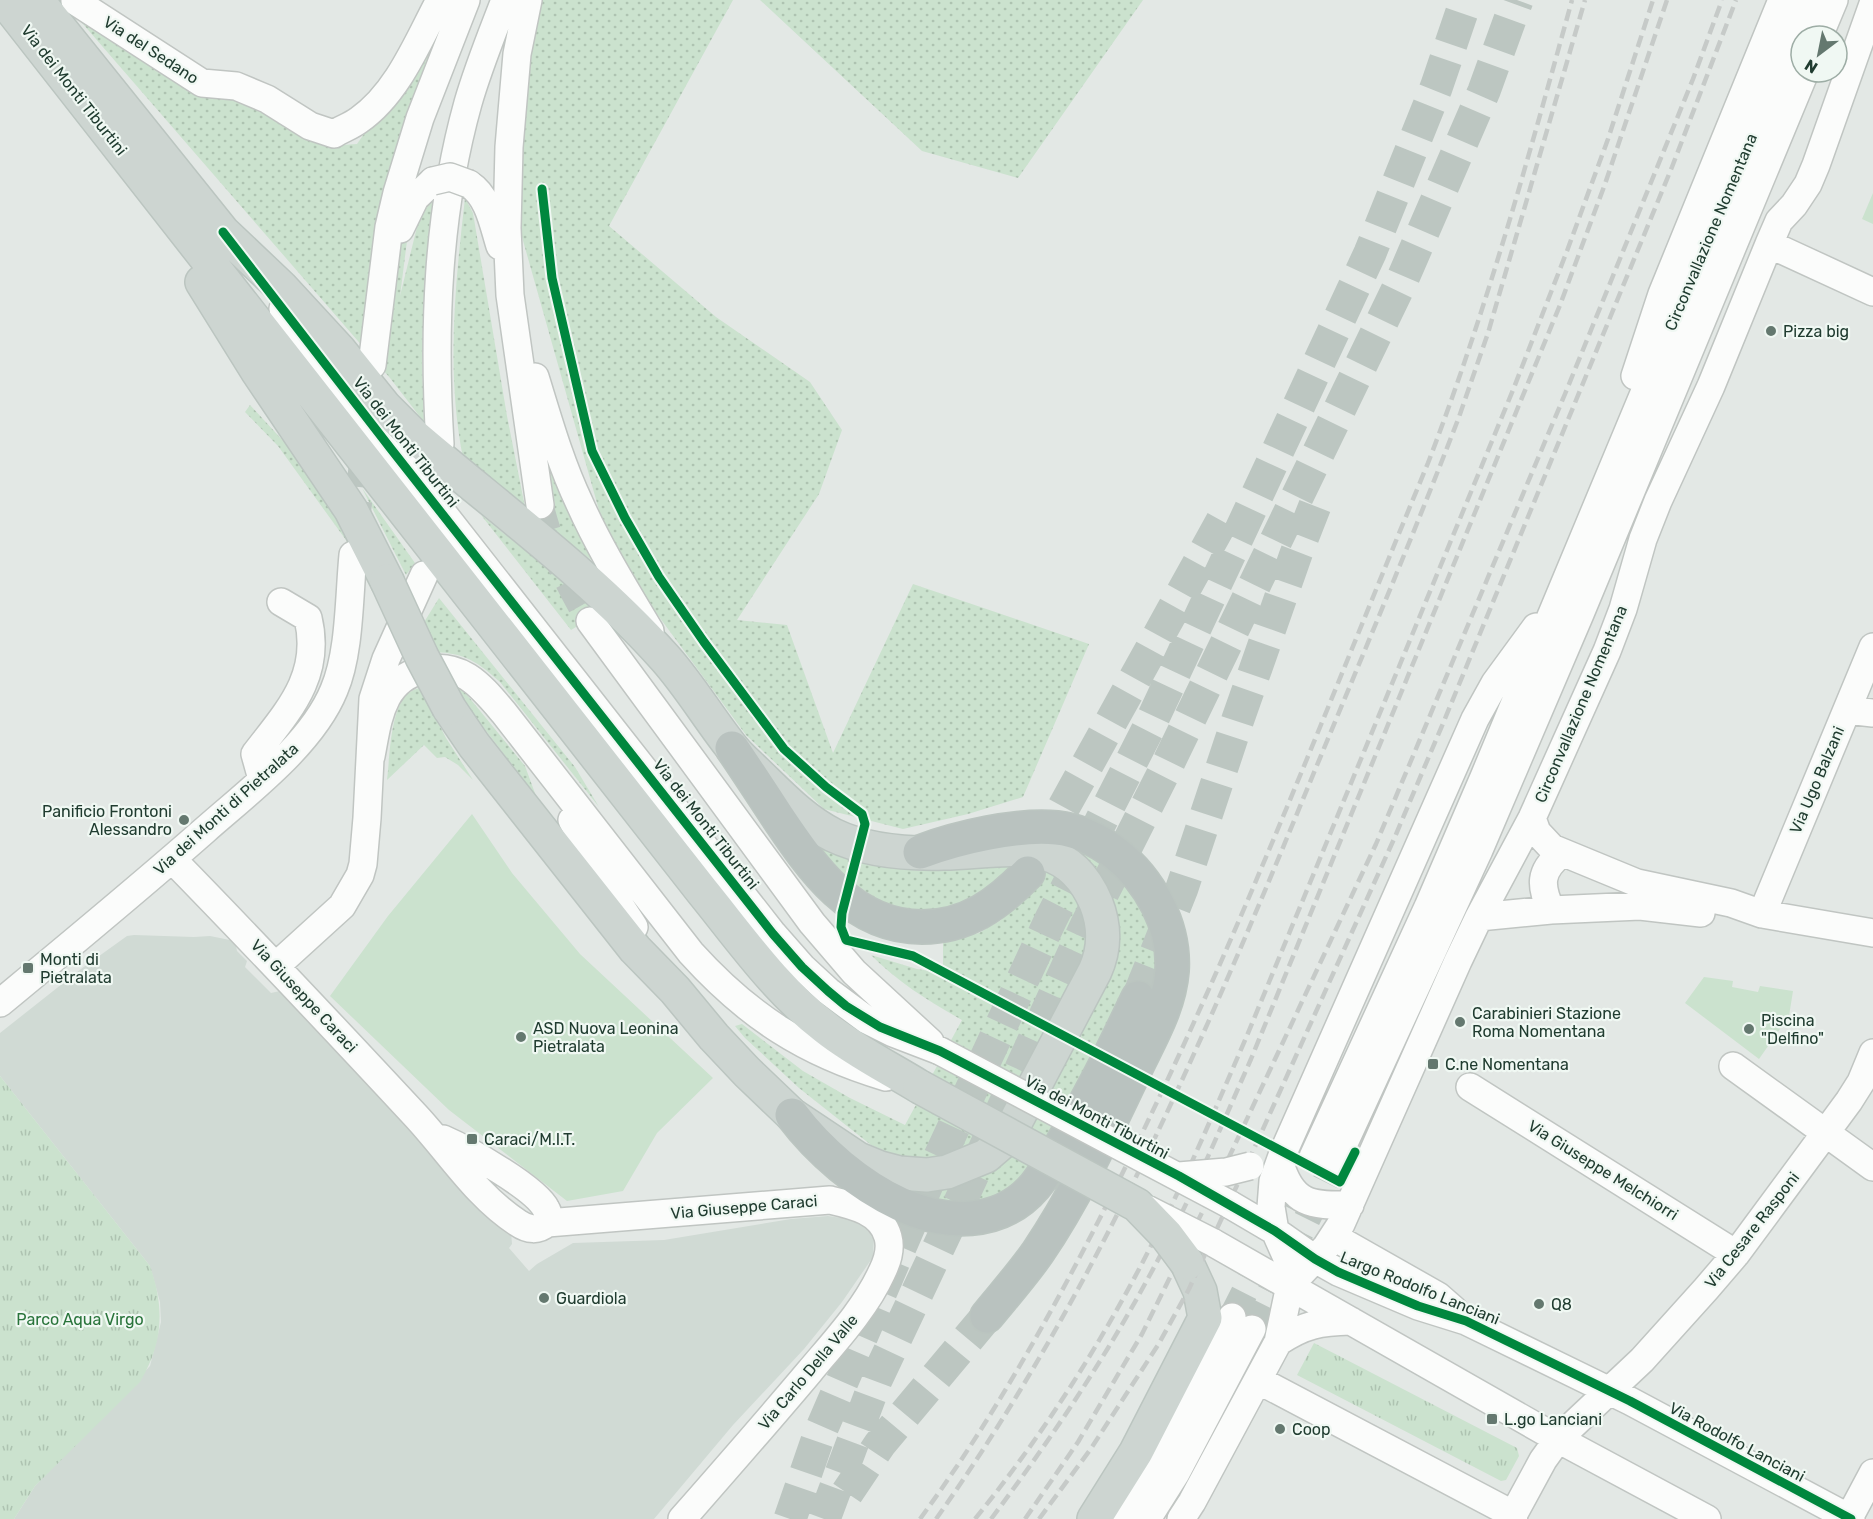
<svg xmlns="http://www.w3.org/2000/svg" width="1873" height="1519" viewBox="0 0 1873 1519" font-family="Rubik,sans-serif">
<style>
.built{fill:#d0dad4}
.grass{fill:url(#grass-dots)}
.park{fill:url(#park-tufts)}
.pitch{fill:#cbe2ce}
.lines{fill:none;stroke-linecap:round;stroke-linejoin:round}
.minor-tunnel{stroke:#bcc6c1;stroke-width:27;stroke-dasharray:27 14;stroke-linecap:butt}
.highway-tunnel{stroke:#bcc6c1;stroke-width:33;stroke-dasharray:33 16;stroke-linecap:butt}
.minor-casing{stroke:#c0c5c2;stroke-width:30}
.major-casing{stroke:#bbc5c0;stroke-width:36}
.highway-casing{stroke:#bbc5c0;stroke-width:36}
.minor{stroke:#fbfcfb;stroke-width:27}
.major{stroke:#cdd5d1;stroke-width:33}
.highway{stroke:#b9c2bf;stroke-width:33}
.rail{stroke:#c6cac8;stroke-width:4.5;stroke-dasharray:12 6;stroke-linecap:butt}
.minor-bridge-casing{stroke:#c0c5c2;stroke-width:30;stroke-linecap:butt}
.major-bridge-casing{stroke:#bbc5c0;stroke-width:36;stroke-linecap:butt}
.minor-bridge{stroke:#fbfcfb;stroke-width:27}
.major-bridge{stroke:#cdd5d1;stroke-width:33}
.cycleway-casing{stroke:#f0f8f3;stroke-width:13}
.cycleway{stroke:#00873e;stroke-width:9}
.poi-dot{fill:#64786f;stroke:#f0f8f3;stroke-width:2}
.labels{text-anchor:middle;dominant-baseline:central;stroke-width:4.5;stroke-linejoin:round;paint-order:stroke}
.street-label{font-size:16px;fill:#203c30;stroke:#f0f8f3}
.poi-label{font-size:16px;fill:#203c30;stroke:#f0f8f3;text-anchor:start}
.park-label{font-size:16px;fill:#29743b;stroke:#f0f8f3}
</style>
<defs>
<pattern id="grass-dots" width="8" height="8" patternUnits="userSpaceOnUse" patternTransform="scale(1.5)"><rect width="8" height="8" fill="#cbe2ce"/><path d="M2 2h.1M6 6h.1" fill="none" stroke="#aec3b1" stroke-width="1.8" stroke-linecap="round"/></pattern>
<pattern id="park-tufts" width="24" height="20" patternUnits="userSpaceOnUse" patternTransform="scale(1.5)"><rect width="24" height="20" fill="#cbe2ce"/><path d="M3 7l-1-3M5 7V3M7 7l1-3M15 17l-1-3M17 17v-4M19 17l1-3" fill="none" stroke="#aec3b1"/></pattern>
</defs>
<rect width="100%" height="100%" fill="#e3e8e5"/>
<path class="built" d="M134,935L194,937L210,936L235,941L237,951L247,961L245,967L271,993L280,991L511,1232L512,1244L509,1248L529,1271L537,1264L573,1243L664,1240L791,1219L828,1216L855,1220L867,1226L874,1236L873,1257L842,1302L804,1349L733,1425L654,1519H14L35,1486L150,1366L161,1322L160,1302L150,1266L0,1076V1033L81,969L127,936Z"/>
<path class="grass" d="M541,0H733L609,226L716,317L810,382L842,430L819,494L737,620L787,625L833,753L913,584L1089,644L1023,797L968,814L903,829L824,809L746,735L657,614L606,535L522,237V103Z
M760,0H1143L1018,178L922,151Z
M63,1L181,83L241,102L327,146L357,144L433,36L400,296L417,227L432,196L436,201L424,295L422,362L424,422L390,378Z
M465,198L473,213L507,416L525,507L463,458C446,372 455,285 465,198Z
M250,405L299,458L330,504L364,565L278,446L245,412Z
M545,450L594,562L529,512L555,505Z
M362,488L415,563L406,575Z
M481,515L601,612L571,630Z
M439,598L575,767L599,807L500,682C466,650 450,651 405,653Z
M451,685L463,690L525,766L536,796L470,710L462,696L427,701L446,738L473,780L458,765L445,757L437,758L424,745L387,780C390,757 390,705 410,692C422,684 438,686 451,685Z
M1053,841L1102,858L1129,881L1156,937V979L1152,999L1124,987L1100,1042L1027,1177L1006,1194L975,1205L931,1201L907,1189L978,1175L1113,967Z
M816,845L868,865L921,871L1025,860L1064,879L1080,902L1092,934L1086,968L1024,1085L983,1140L949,1157L904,1159L871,1145L799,1088L745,1038L735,1026L742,1024L803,1071L850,1098L905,1125L962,1020C928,1001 898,982 871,955L917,969L943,973V941L979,933L1001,920L1040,880L1010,867L988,890L956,908L921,913L886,905L847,879Z"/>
<path class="park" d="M0,1076L150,1266C165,1309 163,1343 140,1382L35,1486L14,1519H0Z
M1314,1343L1517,1448L1519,1456L1506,1480L1501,1481L1297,1375Z"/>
<path class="pitch" d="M1873,193V224L1862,219Z
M472,814L512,873L580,954L713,1078L657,1133L623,1191L567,1201L449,1110L330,996L388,916Z
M1704,977L1733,981L1732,987L1758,992L1760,986L1793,991L1789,1016L1759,1059L1685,1003Z"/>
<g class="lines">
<path class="minor-tunnel" d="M540,505C550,547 568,584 590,621
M356,528L364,447
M1232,1317L1313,1157
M1252,1329L1333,1167"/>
<path class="highway-tunnel" d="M1040,850L1227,512
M1138,998L1182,888L1238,719L1296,554L1316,503
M847,1493L880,1444L987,1316
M790,1519L819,1435L929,1180L1051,919L1148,729L1370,253L1436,88L1466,0
M824,1519L876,1380L968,1185L1086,926L1165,770L1403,278L1484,91L1517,0"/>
<g class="minor-casing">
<path id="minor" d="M528,0L517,54L509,147L507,228L510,295L540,505
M75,1L202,83L236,86L267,99L310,126L334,134C342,129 351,126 359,120C398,93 418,41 440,0
M1819,36L1834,0
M469,184C489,197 493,224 500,246
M400,229L415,198L433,181
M1769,244L1873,292
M283,309L616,734L773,934L802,967L828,991L867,1020L893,1033L940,1051
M372,365L389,227L397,193L420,118L466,0
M1635,376L1662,294L1782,0
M535,377C548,419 560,462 579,502C599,547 625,589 650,631
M440,444C433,330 437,214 468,103C478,68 492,34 505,0
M590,621L812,923L854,972L930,1042
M1847,710L1873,713
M371,756C375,736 377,716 387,697C395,683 406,674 422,670C462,661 481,686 504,713L691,953C748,1016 805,1053 886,1077
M262,779L255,754C288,711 322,676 308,618L281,602
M1532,818L1537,832L1552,848L1637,883L1731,903L1762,914L1873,933
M572,820L617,901L634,927
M172,859C254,943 334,1028 414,1114C448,1150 476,1196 518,1223C528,1230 538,1231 547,1223L830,1200C852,1205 881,1211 888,1237C891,1248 887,1262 882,1272C865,1309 836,1340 810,1371C768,1421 725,1470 682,1519
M1551,910C1540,886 1539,871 1561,854
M1762,914L1873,647
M1479,917L1551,910L1640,906L1701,913
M276,966L342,906L360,875L363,864L367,818L373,699L386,659L424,575
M0,1003C69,946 138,889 205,830C248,792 312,744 334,690C350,653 349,596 353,555
M1733,1066L1873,1167
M1470,1087L1736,1254
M443,1139C466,1149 536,1188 546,1209C549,1214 548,1218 547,1223
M1313,1157L1428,907L1484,777L1808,0
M1280,1163C1292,1204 1311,1206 1350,1205
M1333,1167L1479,850L1580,614L1805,72
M1229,1204L1275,1231L1315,1259L1338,1272L1418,1306L1466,1321L1630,1401L1851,1519
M1334,1237L1438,1296L1454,1310
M1212,1242L1558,1439L1707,1519
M1290,1285L1326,1247L1341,1224L1458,961L1479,917L1532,818L1607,651L1623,609L1643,539L1658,501L1711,386L1769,244L1779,221L1794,205L1808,184L1816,165L1873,4
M1278,1342C1305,1324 1320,1322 1351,1321
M1258,1380L1514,1515
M1849,1518L1873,1473
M1122,1519C1163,1453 1199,1386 1232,1317
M1147,1519L1176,1473L1252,1329
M1181,1519L1192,1502L1278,1342L1290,1285L1287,1258L1275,1231L1271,1207L1273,1181L1283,1153L1475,719L1495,683L1536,627
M1511,1519L1543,1460L1558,1439L1642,1360L1706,1289L1736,1254L1849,1101L1861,1082L1873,1053"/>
</g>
<g class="major-casing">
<path id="major" d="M4,0L702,891C741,939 777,991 826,1028C855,1051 889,1068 920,1087
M37,0L223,232L281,287L340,351L385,407L414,436C498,508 591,575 665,658C689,685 708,717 730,745C737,755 748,764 756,772C780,795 803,820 833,835C866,851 908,854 944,853C1004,852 1066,831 1096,903C1105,926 1105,949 1095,971L1007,1138L986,1156L947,1172L927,1175L899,1173L880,1168L858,1159L792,1115L747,1072L714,1037L675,990L635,949L474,745L449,708
M202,282L258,372L351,510L387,581
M1094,1519L1136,1452L1205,1318L1200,1291L1187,1263"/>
</g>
<g class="highway-casing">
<path id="highway" d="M732,748C747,770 762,793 777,816C812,868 852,927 922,927C967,927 998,904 1028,873
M920,852C957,838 1017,824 1057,828C1078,830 1099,841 1115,853C1150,880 1175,926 1172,971C1169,1008 1149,1040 1134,1072C1105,1133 1076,1196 1038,1252C1022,1275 1004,1295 987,1316
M792,1115C819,1151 859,1185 900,1204C945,1225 1000,1227 1035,1186C1049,1169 1060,1147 1071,1128C1096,1086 1117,1042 1138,998"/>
</g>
<use href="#minor" class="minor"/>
<use href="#major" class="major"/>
<use href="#highway" class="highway"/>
<path class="rail" d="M920,1519C1001,1408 1067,1286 1128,1162C1240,935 1331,697 1428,463C1486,312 1529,156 1572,0
M936,1519C1091,1300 1199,1051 1301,804C1354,675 1409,547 1459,417L1488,333L1585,0
M975,1519C1043,1435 1103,1341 1152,1244C1187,1177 1216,1107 1246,1038L1513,390L1567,251L1608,139L1653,0
M991,1519C1048,1443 1101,1365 1146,1282C1186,1210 1218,1134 1251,1059L1560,305L1605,184L1667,0
M1025,1519L1078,1442L1142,1334L1223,1170L1376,844L1565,394L1693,79L1722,0
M1039,1519L1090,1450L1158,1345L1189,1289L1258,1140L1394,839L1444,721L1672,167L1736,0"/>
<g class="minor-bridge-casing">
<path id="minor-bridge" d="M433,181L450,177L469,184
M940,1051L1229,1204
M1179,1176L1226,1172L1250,1166
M1147,1209L1212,1242"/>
</g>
<g class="major-bridge-casing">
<path id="major-bridge" d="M387,581L422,657L449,708
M920,1087L1137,1205L1166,1235L1187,1263"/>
</g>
<use href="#minor-bridge" class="minor-bridge"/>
<use href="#major-bridge" class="major-bridge"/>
<g class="cycleway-casing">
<path id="cycleway" d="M542,189L552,278L592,451L625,518L659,577L704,642L784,749L826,787L862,814L865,824L842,913L841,927L846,940L913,956L1340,1182L1355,1152
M223,232L391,449L773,934L802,967L828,991L846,1006L880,1027L940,1051L1179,1176L1275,1231L1315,1259L1338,1272L1418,1306L1466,1321L1630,1401L1851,1519"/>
</g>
<use href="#cycleway" class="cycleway"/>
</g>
<g class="poi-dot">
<circle cx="1771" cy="331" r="6"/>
<circle cx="184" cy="820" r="6"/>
<rect x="22" y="962" width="12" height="12" rx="3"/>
<circle cx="1460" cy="1022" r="6"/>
<circle cx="1749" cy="1029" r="6"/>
<circle cx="521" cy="1037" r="6"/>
<rect x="1427" y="1058" width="12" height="12" rx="3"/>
<rect x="466" y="1133" width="12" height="12" rx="3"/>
<circle cx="544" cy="1298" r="6"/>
<circle cx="1539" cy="1304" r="6"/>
<rect x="1486" y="1413" width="12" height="12" rx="3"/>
<circle cx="1280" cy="1429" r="6"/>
</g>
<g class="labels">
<g class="street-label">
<text transform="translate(151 50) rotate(33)">Via del Sedano</text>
<text transform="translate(74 90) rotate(52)">Via dei Monti Tiburtini</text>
<text transform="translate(1711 232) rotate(-67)">Circonvallazione Nomentana</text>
<text transform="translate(406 442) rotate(52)">Via dei Monti Tiburtini</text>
<text transform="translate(1581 704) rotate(-67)">Circonvallazione Nomentana</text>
<text transform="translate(1817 780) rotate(-67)">Via Ugo Balzani</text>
<text transform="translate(226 809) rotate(-42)">Via dei Monti di Pietralata</text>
<text transform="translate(706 824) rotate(52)">Via dei Monti Tiburtini</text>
<text transform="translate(304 996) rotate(47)">Via Giuseppe Caraci</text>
<text transform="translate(1097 1117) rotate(28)">Via dei Monti Tiburtini</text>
<text transform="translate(1603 1170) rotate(32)">Via Giuseppe Melchiorri</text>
<text transform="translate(744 1207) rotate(-5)">Via Giuseppe Caraci</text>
<text transform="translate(1752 1230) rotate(-52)">Via Cesare Rasponi</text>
<text transform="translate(1420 1288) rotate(22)">Largo Rodolfo Lanciani</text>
<text transform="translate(808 1372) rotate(-50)">Via Carlo Della Valle</text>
<text transform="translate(1737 1442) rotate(28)">Via Rodolfo Lanciani</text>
</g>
<g class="poi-label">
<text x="1783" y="331">Pizza big</text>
<text x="172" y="811" text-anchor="end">Panificio Frontoni<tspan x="172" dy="18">Alessandro</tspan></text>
<text x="40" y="959">Monti di<tspan x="40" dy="18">Pietralata</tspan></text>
<text x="1472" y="1013">Carabinieri Stazione<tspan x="1472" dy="18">Roma Nomentana</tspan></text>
<text x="1761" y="1020">Piscina<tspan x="1761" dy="18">"Delfino"</tspan></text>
<text x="533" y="1028">ASD Nuova Leonina<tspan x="533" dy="18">Pietralata</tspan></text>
<text x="1445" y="1064">C.ne Nomentana</text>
<text x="484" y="1139">Caraci/M.I.T.</text>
<text x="556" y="1298">Guardiola</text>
<text x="1551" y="1304">Q8</text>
<text x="1504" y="1419">L.go Lanciani</text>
<text x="1292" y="1429">Coop</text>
</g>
<g class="park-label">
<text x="80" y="1319">Parco Aqua Virgo</text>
</g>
</g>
<g transform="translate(1819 54) rotate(212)"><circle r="28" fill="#f0f8f3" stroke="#9dada5" stroke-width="1.5"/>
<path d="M0-4.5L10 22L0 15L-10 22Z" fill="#64786f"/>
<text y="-9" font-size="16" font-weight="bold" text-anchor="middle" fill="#203c30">N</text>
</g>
</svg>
